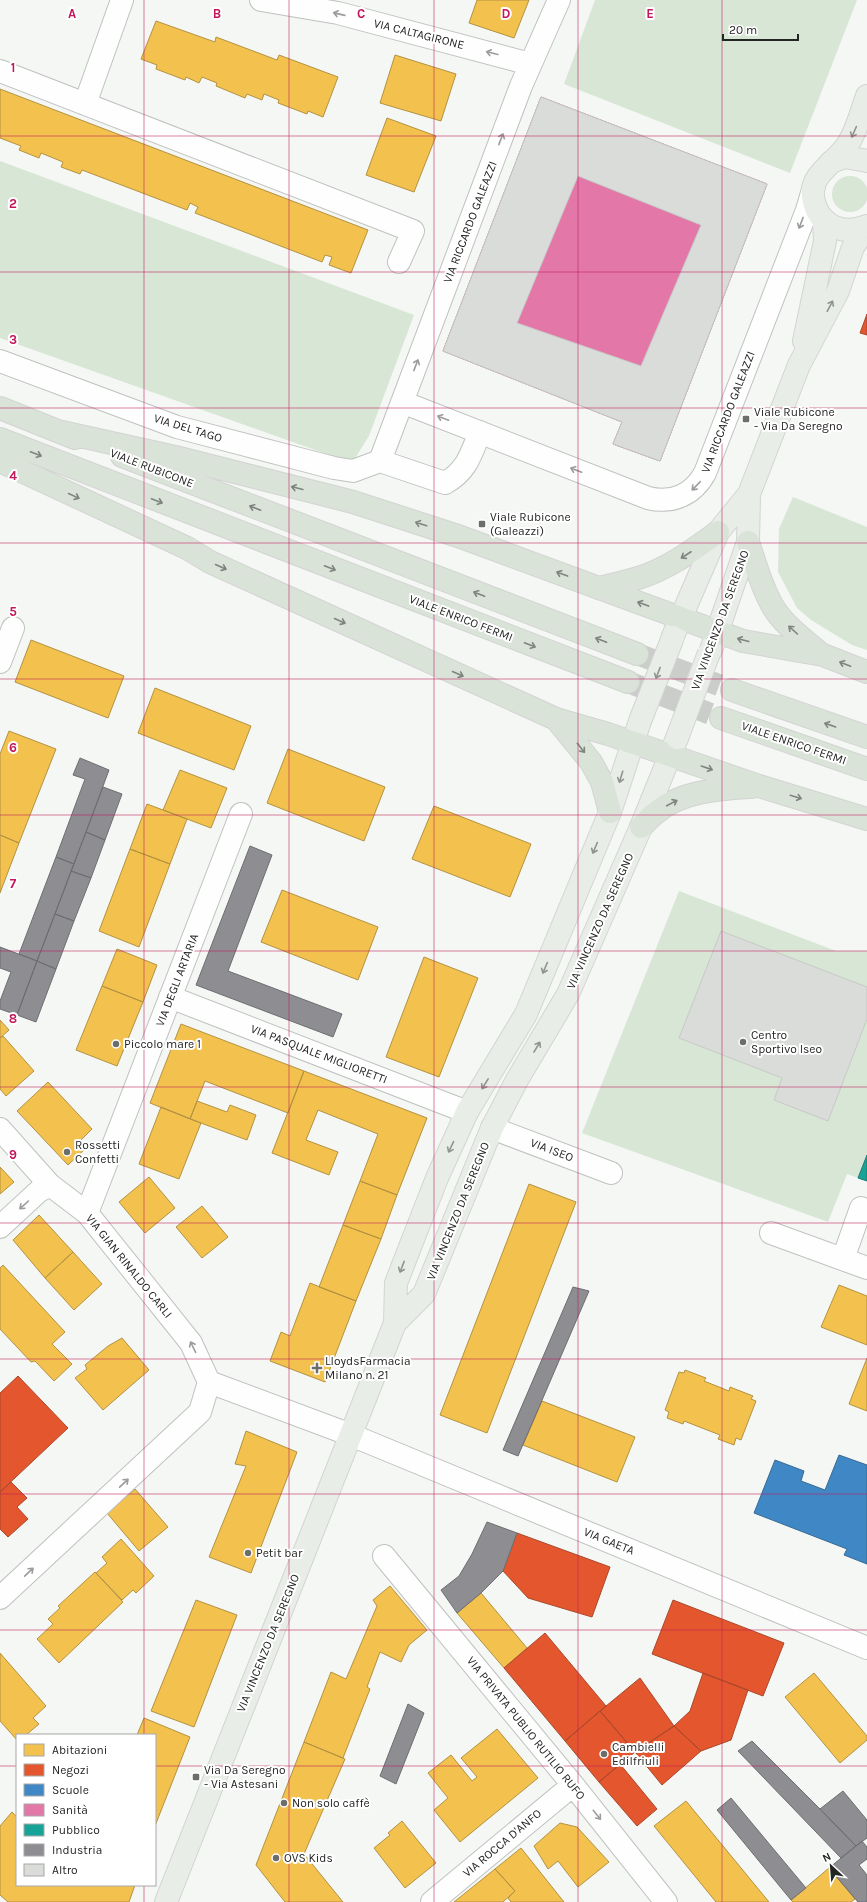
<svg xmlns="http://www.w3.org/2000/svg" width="867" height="1902" viewBox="0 0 867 1902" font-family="Karla,sans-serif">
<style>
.green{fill:#d8e6d5}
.homes{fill:#f2c14e;stroke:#b49241}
.shops{fill:#e4572e;stroke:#aa482b}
.schools{fill:#3f88c5;stroke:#376a94}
.health{fill:#e377a8;stroke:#a95e80}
.public{fill:#17a398;stroke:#1b7d75}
.industry{fill:#8d8d92;stroke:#6d6e71}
.building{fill:#dadcd9;stroke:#c7c9c6;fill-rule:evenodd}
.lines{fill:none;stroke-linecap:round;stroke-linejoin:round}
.highway-tunnel{stroke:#cacdc9;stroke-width:22;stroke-dasharray:22 11;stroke-linecap:butt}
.minor-casing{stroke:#bfc2bf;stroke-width:24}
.major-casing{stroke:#d3d4d3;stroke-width:24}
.highway-casing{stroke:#d3d4d3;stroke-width:24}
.minor{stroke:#fdfefd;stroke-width:22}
.major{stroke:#e8eee7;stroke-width:22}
.highway{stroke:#dae3d8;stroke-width:22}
.major-bridge-casing{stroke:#d3d4d3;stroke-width:24;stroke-linecap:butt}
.major-bridge{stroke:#e8eee7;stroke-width:22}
.oneway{stroke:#9b9c9b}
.oneway2{stroke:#8f948f}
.oneway3{stroke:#7e847e}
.grid{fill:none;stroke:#c2185b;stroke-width:1;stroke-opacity:0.55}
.poi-dot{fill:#6c6e6c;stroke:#fff;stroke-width:1.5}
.labels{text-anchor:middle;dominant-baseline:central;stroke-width:4;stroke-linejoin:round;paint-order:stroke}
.street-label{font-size:12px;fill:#232523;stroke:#fff}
.poi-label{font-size:12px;fill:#232523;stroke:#fff;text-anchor:start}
.grid-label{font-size:13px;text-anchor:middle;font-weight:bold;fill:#c2185b;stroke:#fff;stroke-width:4;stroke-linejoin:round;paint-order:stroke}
</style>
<rect width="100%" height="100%" fill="#f4f7f3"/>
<path class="green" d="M595,0H857L790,173L564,84Z
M0,161L414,315L369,436L352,463L0,338Z
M832 194a18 18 0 1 1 36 0a18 18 0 1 1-36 0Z
M793,497L867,527V650L852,645L811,620L797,608L778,572L779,529Z
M679,891L836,951H867V1181L847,1174L828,1222L582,1133Z"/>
<path class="homes" d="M477,0H529L514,38L469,23Z
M156,21L215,42L216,37L277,60L279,55L338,77L323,117L308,111L307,114L278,103L279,100L264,94L262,100L247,94L245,98L216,86L217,83L202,77L199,83L186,77L185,80L156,69L157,65L141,59Z
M395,55L456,74L441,121L380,103Z
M0,89L368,230L351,273L329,265L332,257L325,255L322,262L195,213L198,207L190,203L187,210L82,170L80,174L61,167L63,162L41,153L39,158L19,150L21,146L0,138Z
M387,118L436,136L414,192L366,175Z
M31,640L124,676L108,718L15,682Z
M155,688L251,726L234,770L138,733Z
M9,731L56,749L19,843L0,835V754Z
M288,749L385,787L364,841L267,803Z
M180,770L227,788L211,828L163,810Z
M147,804L187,819L170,864L130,849Z
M434,806L531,844L510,897L412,859Z
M0,835L19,843L0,893Z
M130,849L170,864L139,947L99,931Z
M282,890L378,927L358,980L261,942Z
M117,949L157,965L143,1002L102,986Z
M424,957L478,978L439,1077L386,1057Z
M102,986L143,1002L117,1066L76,1050Z
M0,1020L9,1030L0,1038Z
M181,1024L304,1071L288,1113L205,1081L190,1119L150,1103Z
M3,1036L34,1071L6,1096L0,1089V1038Z
M304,1071L427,1118L397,1195L360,1181L378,1134L318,1110L306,1140L338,1152L329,1175L272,1153Z
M48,1082L92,1129L78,1143L84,1150L68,1165L17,1111Z
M197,1101L227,1112L230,1105L256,1115L247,1140L190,1119Z
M161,1107L201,1123L179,1179L139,1164Z
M0,1167L14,1182L0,1194Z
M149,1177L175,1208L145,1233L119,1202Z
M360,1181L397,1195L381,1239L343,1225Z
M529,1184L576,1202L487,1433L440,1415Z
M202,1206L228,1237L202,1258L176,1227Z
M39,1215L73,1252L45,1278L13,1240Z
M343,1225L381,1239L356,1301L319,1287Z
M73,1252L102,1284L74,1310L45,1278Z
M3,1265L65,1332L52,1344L72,1364L54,1381L35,1361L31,1362L0,1329V1268Z
M310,1283L356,1301L325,1382L270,1361L281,1332L290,1336Z
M839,1285L867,1296V1345L821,1327Z
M122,1338L149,1370L103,1410L75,1378L87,1369L85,1365L108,1346Z
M867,1358V1411L849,1404Z
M685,1370L706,1378L704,1381L729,1391L730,1387L753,1396L751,1399L756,1401L741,1440L736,1438L734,1445L718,1439L720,1435L684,1421L683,1424L667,1418L669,1412L665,1410L679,1372L684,1373Z
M542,1401L635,1437L617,1482L523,1445Z
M246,1431L297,1452L251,1573L209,1557L246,1466L235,1464Z
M135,1489L168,1527L139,1551L107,1513Z
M121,1539L154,1576L136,1593L133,1590L122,1600L96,1573L107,1563L102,1557Z
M95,1572L123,1602L59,1663L37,1639L53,1624L48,1619L60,1608L58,1606Z
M390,1586L427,1630L409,1645L401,1662L380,1652L367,1687L370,1689L343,1758L304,1742L331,1672L346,1679L377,1606L373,1600Z
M481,1593L527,1648L504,1668L457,1613Z
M196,1600L237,1615L194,1727L151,1711Z
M0,1653L46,1706L33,1718L39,1724L26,1735H17V1740L0,1721Z
M814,1673L867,1736V1740L840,1763L785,1697Z
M144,1718L190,1737L155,1826V1735H137Z
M497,1729L538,1778L460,1842L434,1810L448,1798L428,1773L451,1755L472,1781L477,1777L461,1758Z
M304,1742L345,1759L304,1854L343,1902H285L256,1865Z
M686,1801L769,1902H716L654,1826Z
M12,1812L17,1817V1885H135L129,1902H8L0,1895V1826Z
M402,1821L436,1863L405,1888L374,1848L390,1835L388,1833Z
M560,1823L577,1827L609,1862L578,1887L558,1861L548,1869L534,1846Z
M521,1848L564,1902H511L508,1898L515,1891L495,1869Z
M829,1868L855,1899L851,1902H793L791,1900Z
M495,1869L515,1891L503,1902H454Z"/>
<path class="shops" d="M867,314V335L860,333Z
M18,1376L68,1428L0,1492V1393Z
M11,1482L27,1498L17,1507L28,1519L8,1537L0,1529V1492Z
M517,1533L610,1567L592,1617L528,1598L503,1571Z
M673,1600L784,1643L763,1696L652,1654Z
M545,1633L606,1706L565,1741L504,1668Z
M703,1673L748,1690L731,1740L701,1751L674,1726L690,1711Z
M640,1678L674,1726L635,1752L600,1711Z
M600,1711L635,1752L599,1782L565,1741Z
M674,1726L701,1751L662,1785L635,1752Z
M620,1764L657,1809L637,1826L599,1782Z"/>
<path class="schools" d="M839,1455L867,1465V1564L844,1555L847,1549L754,1513L775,1460L804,1471L801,1481L825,1490Z"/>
<path class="health" d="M541,97L767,184L660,461L613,444L622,422L443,351Z"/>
<path class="public" d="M867,1155V1181L858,1178Z"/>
<path class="industry" d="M80,758L109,770L74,864L56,857L85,779L73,775Z
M103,787L122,794L105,840L86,832Z
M86,832L105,840L91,878L71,871Z
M250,846L272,855L228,971L342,1014L333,1037L196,985Z
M56,857L74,864L37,961L19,954Z
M71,871L91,878L74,921L55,914Z
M55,914L74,921L56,969L37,961Z
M0,947L37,961L17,1015L0,1009V1001L11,972L0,968Z
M37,961L56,969L36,1022L17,1015Z
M573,1287L589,1291L518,1456L503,1450Z
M487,1522L517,1533L503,1571L481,1593L457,1613L441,1590L459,1576L472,1554Z
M408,1704L424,1713L396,1784L380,1776Z
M752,1741L820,1809L856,1846L841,1858L738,1751Z
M843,1791L867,1820V1838L856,1846L820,1809Z
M731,1798L806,1888L791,1900L717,1810Z
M862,1841L867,1847V1859L859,1865L867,1875V1902H858L829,1868Z"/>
<path class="building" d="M541,97L767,184L660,461L613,444L622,422L443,351ZM578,176L701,225L641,366L517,323Z
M721,931L867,987V1019L828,1121L774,1100L782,1078L679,1038Z"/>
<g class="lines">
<path class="highway-tunnel" d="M637,654L732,690
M628,682L721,718"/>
<g class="minor-casing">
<path id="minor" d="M261,0L338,13L530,64
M0,71L413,231L399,262
M85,104L122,0
M0,361L177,427L334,468L353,471L380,461
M402,402L648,498C672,504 693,495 705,473L807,210L814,186
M380,461L521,86L559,0
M380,461L445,483C467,471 471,454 480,432
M0,662L13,628
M170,997L467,1112
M492,1128L611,1173
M0,1129L50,1185L87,1213L191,1343L209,1382L200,1412L0,1598
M87,1213L241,814
M0,1227L39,1191L50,1185
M771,1233L867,1268
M843,1259L861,1208
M209,1382L351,1435L867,1648
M384,1556L573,1785L666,1902
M432,1902L573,1785"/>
</g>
<g class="major-casing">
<path id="major" d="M867,96C861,112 857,130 848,144C835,165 804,175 815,205C817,213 822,219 829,224C841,232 854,231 867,226
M831,162L845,157L867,161
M804,341L825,241L824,221
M673,636L718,532L749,494
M711,650L748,542L749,494L799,365L838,291L853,247L867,226
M395,1323L424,1294L492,1128L517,1080L568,994L641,827L677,738
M166,1902L395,1323L396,1283L437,1178L467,1112L526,1014L610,812L640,721"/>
</g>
<g class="highway-casing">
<path id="highway" d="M0,408L75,438
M62,432L175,457L353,502L458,536L743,641L823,655L867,672
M0,439L628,682
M122,456L637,654
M0,461L187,548L210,562L556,719L608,734L759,786L867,819
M748,542C755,563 761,586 772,605C783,625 805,640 822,655
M599,588C612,585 625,582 638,578C668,569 693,550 718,532
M732,690L867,737
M721,718L867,769
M556,719L591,762L602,782L610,812
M641,827C646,822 651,816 657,812C682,791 720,789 751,787"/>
</g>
<use href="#minor" class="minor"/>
<use href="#major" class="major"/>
<use href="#highway" class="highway"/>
<g class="major-bridge-casing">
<path id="major-bridge" d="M640,721L673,637
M677,738L709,653"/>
</g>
<use href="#major-bridge" class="major-bridge"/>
</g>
<defs><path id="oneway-shaft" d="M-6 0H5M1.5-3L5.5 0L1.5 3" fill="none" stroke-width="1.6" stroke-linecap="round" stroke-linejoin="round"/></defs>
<g class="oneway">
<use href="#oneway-shaft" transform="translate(339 14) rotate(-167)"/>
<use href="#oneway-shaft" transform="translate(492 53) rotate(-166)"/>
<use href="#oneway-shaft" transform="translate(501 139) rotate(-69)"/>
<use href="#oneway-shaft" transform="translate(801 223) rotate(111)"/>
<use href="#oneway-shaft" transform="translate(416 365) rotate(-69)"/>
<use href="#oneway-shaft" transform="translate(443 418) rotate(-159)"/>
<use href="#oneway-shaft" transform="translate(576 470) rotate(-159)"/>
<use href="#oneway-shaft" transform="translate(696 486) rotate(134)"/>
<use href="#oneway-shaft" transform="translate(24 1205) rotate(138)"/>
<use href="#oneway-shaft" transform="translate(193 1347) rotate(-116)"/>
<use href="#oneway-shaft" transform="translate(124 1483) rotate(-43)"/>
<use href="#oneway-shaft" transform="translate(29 1572) rotate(-43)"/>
<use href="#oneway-shaft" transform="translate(597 1815) rotate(51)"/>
</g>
<g class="oneway2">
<use href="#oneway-shaft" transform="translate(854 132) rotate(114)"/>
<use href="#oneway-shaft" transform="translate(830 306) rotate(-62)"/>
<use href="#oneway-shaft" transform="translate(658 673) rotate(111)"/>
<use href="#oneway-shaft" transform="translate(621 777) rotate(107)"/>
<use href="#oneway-shaft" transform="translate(595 848) rotate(113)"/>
<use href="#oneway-shaft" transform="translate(545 968) rotate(113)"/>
<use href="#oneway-shaft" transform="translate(537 1047) rotate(-59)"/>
<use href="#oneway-shaft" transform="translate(485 1084) rotate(122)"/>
<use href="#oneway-shaft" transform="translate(451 1147) rotate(115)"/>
<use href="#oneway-shaft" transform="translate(402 1267) rotate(111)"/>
</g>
<g class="oneway3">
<use href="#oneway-shaft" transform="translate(36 454) rotate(21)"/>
<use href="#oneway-shaft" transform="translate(297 488) rotate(-166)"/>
<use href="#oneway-shaft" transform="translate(74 496) rotate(25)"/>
<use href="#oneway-shaft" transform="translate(157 501) rotate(21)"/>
<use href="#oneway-shaft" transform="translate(255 508) rotate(-159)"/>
<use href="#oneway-shaft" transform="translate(421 524) rotate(-162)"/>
<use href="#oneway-shaft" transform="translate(686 555) rotate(147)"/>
<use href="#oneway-shaft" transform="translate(221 567) rotate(24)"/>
<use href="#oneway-shaft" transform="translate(330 568) rotate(21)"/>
<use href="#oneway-shaft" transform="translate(562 574) rotate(-160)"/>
<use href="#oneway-shaft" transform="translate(479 594) rotate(-159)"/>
<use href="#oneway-shaft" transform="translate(643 604) rotate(-160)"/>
<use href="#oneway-shaft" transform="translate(340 621) rotate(24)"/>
<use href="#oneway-shaft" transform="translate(793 630) rotate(-138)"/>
<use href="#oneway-shaft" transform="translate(601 640) rotate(-159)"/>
<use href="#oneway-shaft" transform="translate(743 640) rotate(-165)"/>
<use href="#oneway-shaft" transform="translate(530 645) rotate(21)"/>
<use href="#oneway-shaft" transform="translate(845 664) rotate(-159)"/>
<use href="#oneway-shaft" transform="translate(458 674) rotate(24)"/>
<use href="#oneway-shaft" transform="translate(830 725) rotate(-161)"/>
<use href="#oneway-shaft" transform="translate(581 748) rotate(52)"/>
<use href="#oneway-shaft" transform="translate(707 768) rotate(19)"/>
<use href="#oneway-shaft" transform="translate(796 797) rotate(17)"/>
<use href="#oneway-shaft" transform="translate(672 803) rotate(-28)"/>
</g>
<path class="grid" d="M144,0V1735M289,0V1902M434,0V1902M578,0V1902M722,0V1902M0,136H867M0,272H867M0,408H867M0,543H867M0,679H867M0,815H867M0,951H867M0,1087H867M0,1223H867M0,1359H867M0,1494H867M0,1630H867M0,1766H17M155,1766H867M144,1885V1902"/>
<g class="poi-dot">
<rect x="742" y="415" width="8" height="8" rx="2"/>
<rect x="478" y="520" width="8" height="8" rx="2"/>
<circle cx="743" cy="1042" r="4"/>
<circle cx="116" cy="1044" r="4"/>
<circle cx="67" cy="1152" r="4"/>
<path d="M315 1362h4v4h4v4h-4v4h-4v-4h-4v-4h4z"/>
<circle cx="248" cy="1553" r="4"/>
<circle cx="604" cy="1754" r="4"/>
<rect x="192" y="1773" width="8" height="8" rx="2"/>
<circle cx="284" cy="1803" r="4"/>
<circle cx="276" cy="1858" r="4"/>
</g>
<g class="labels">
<g class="street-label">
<text transform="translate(419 34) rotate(14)">VIA CALTAGIRONE</text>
<text transform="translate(470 222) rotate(-69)">VIA RICCARDO GALEAZZI</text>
<text transform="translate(728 412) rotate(-69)">VIA RICCARDO GALEAZZI</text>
<text transform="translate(188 428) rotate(17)">VIA DEL TAGO</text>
<text transform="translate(152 468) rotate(21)">VIALE RUBICONE</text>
<text transform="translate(461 618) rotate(21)">VIALE ENRICO FERMI</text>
<text transform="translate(720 620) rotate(-70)">VIA VINCENZO DA SEREGNO</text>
<text transform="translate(794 743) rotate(19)">VIALE ENRICO FERMI</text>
<text transform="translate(600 921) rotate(-66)">VIA VINCENZO DA SEREGNO</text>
<text transform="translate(177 980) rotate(-69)">VIA DEGLI ARTARIA</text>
<text transform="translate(319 1054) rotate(21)">VIA PASQUALE MIGLIORETTI</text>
<text transform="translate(552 1150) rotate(21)">VIA ISEO</text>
<text transform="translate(458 1211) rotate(-68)">VIA VINCENZO DA SEREGNO</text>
<text transform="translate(129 1266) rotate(51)">VIA GIAN RINALDO CARLI</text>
<text transform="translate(609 1541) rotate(22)">VIA GAETA</text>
<text transform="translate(268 1643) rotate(-68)">VIA VINCENZO DA SEREGNO</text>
<text transform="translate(526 1728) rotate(51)">VIA PRIVATA PUBLIO RUTILIO RUFO</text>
<text transform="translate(502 1843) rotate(-40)">VIA ROCCA D'ANFO</text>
</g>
<g class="poi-label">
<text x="754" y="412">Viale Rubicone<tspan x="754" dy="14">- Via Da Seregno</tspan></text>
<text x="490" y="517">Viale Rubicone<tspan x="490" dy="14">(Galeazzi)</tspan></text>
<text x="751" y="1035">Centro<tspan x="751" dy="14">Sportivo Iseo</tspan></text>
<text x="124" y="1044">Piccolo mare 1</text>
<text x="75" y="1145">Rossetti<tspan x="75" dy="14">Confetti</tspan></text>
<text x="325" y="1361">LloydsFarmacia<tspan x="325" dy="14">Milano n. 21</tspan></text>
<text x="256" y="1553">Petit bar</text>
<text x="612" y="1747">Cambielli<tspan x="612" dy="14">Edilfriuli</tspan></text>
<text x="204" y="1770">Via Da Seregno<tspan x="204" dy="14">- Via Astesani</tspan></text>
<text x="292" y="1803">Non solo caffè</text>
<text x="284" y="1858">OVS Kids</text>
</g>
</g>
<g class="grid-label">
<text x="72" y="18">A</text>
<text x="217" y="18">B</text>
<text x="361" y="18">C</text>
<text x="506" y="18">D</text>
<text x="650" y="18">E</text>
<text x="13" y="72">1</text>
<text x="13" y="208">2</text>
<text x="13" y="344">3</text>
<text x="13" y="480">4</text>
<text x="13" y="616">5</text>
<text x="13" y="752">6</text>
<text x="13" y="888">7</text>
<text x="13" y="1023">8</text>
<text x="13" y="1159">9</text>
</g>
<rect x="16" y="1734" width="140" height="152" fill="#ffffff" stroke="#a7a8a7"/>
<rect x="24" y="1744" width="20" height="12" fill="#f2c14e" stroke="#a7a8a7"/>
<text x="52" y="1754" font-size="12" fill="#232523">Abitazioni</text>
<rect x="24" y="1764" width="20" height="12" fill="#e4572e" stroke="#a7a8a7"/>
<text x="52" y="1774" font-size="12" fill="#232523">Negozi</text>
<rect x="24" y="1784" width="20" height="12" fill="#3f88c5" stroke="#a7a8a7"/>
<text x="52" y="1794" font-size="12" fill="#232523">Scuole</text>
<rect x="24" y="1804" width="20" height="12" fill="#e377a8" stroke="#a7a8a7"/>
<text x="52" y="1814" font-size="12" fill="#232523">Sanità</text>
<rect x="24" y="1824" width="20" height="12" fill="#17a398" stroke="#a7a8a7"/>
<text x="52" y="1834" font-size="12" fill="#232523">Pubblico</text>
<rect x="24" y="1844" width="20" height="12" fill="#8d8d92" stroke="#a7a8a7"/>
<text x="52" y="1854" font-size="12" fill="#232523">Industria</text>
<rect x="24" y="1864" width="20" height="12" fill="#dadcd9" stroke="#a7a8a7"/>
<text x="52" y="1874" font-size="12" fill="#232523">Altro</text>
<g transform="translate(831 1866) rotate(334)" stroke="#ffffff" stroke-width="3" paint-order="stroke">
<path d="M0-3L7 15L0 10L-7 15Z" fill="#232523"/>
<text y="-6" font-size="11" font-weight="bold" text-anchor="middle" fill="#232523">N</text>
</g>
<path d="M723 34v6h75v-6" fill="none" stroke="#232523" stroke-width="2"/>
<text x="729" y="34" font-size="12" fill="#232523" stroke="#ffffff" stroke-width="3" paint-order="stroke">20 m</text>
</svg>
